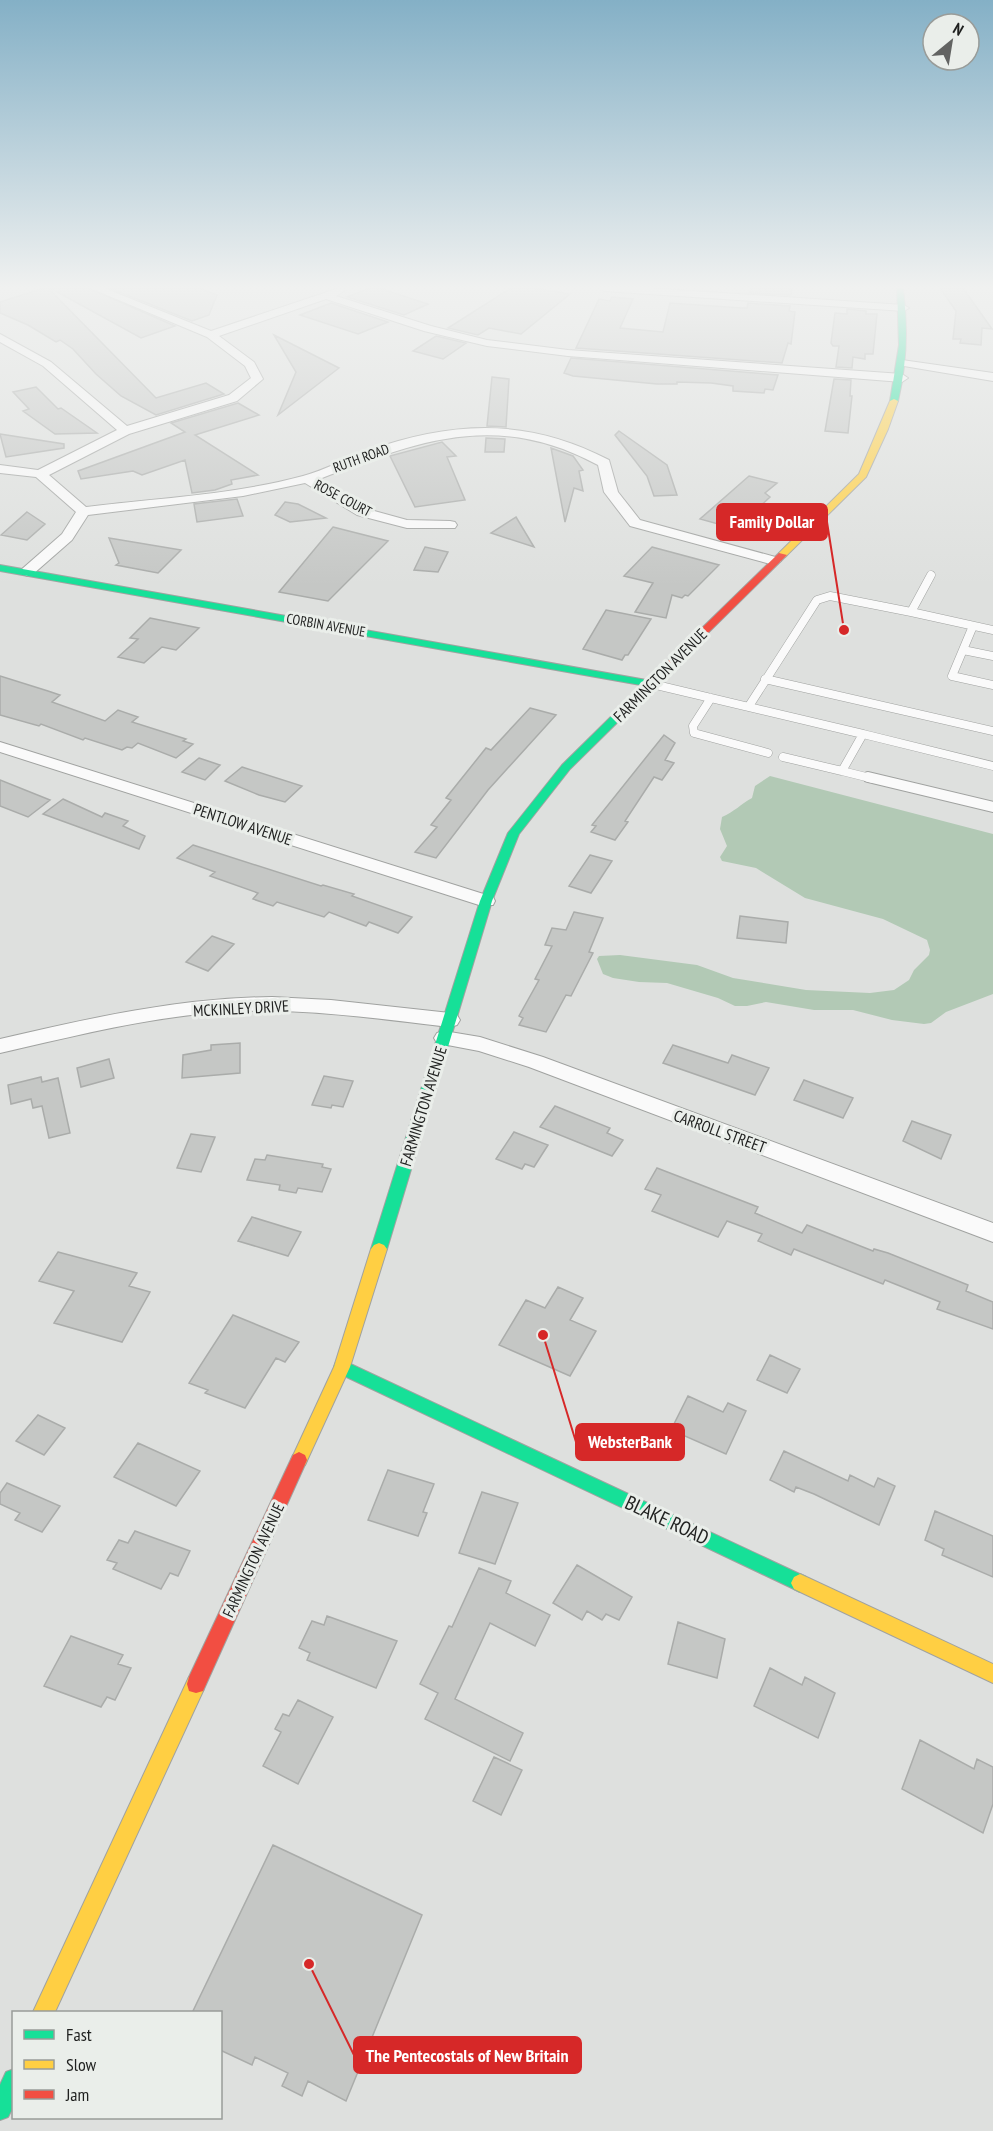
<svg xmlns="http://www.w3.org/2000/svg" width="993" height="2131" viewBox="0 0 993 2131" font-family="'PT Sans Narrow',sans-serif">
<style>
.forest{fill:#b2c9b5}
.building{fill:#c5c7c5;stroke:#aaacaa;stroke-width:1.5}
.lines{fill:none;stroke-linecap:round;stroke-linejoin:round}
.lane-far1-casing{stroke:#a0a2a0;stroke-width:9}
.lane-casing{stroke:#a0a2a0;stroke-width:12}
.street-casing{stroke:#a0a2a0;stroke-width:2}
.fast-casing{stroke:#a0a2a0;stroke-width:2}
.slow-casing{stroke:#a0a2a0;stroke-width:2}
.jam-casing{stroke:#a0a2a0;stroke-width:2}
.lane-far1{stroke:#fafafa;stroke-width:8}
.lane{stroke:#fafafa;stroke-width:10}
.street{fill:#fafafa;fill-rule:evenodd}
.fast{fill:#16e098;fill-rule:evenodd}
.slow{fill:#ffcf43;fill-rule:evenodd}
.jam{fill:#f24e42;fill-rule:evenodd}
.labels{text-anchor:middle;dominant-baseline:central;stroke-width:6;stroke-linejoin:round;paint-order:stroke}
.far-street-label{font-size:14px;fill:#1f201f;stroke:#eaeeea}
.street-label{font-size:16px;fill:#1f201f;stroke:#eaeeea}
.near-street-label{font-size:20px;fill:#1f201f;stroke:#eaeeea}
.leader{fill:none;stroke:#d62828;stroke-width:2}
.callout-dot{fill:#d62828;stroke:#eaeeea;stroke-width:2}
.callout{fill:#d62828;stroke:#d62828;stroke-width:2}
.callout-label{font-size:18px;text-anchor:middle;font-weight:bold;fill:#fff}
</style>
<rect width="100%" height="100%" fill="#dee0de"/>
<path class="forest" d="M770,776L993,834V994L946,1012L931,1023L924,1024L892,1020L853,1010H814L766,1002L747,1006H735L718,998L667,983L639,982L613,978L603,974L597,959L599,956L620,955L697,965L733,978L806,990L870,993L894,990L909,980L914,970L929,955L930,950L927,940L883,919L805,898L756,868L722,861L720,857L727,846L720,829L722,817C734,812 741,804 752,798L755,786Z"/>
<path class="building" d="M44,288H48L156,398L206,383L224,394L156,415L121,396L96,374L73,349L60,340L56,342L28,325L0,313V302Z
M50,288H88L175,326L141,338Z
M109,288H199L217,295L209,315L192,321Z
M370,288H379L428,304L404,315L347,297Z
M511,288H533L570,294L521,334L489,328L478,335L448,328Z
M751,288H792L791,295L750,293Z
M940,288H963L992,329L982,328L981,345L960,343L961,339H953L956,311Z
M612,297L633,299L620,328L663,332L670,303L742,308H747L748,303L790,306L789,311L795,312L791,344L788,343L782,363L576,348L599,299L610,301Z
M331,303L388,322L358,334L300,315Z
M847,309L866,311V314H877L873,354H865V359L853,357L852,368L836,367L839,346H833L831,343L835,313L847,314Z
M274,335L339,368L278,415L296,372Z
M436,336L466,343L443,359L413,351Z
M571,358L778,375L773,390L765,389L764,393L733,391V386L711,383L677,382V384H657L573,376L564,373Z
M492,377L509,379L506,427L487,426Z
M834,379L851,380L850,396H852L848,433L825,431Z
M36,387L58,409L61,408L97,433L55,434L23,411L29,409L13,392Z
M238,403L259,415L195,435L258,475L231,480L232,484L215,490L192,493L185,460L142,475L133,471L81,479L78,471L185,432L171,423Z
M619,431L667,465L677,495L654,496L647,476L615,435Z
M0,434L64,444V448L6,457Z
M486,438L505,439L504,452H485Z
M442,442L456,456L447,457L465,500L415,507L390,456Z
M551,448L573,456L583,470L579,471L583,491L574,488L565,522Z
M749,476L777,483L765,493L770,497L736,529L700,519Z
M237,499L243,516L197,522L194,504Z
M285,502L298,504L326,518L290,522L275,515Z
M27,512L45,524L27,540L1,535Z
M516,517L534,547L491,533Z
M333,527L388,541L328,601L279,592Z
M109,538L181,550L158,573L116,565L119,563Z
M425,547L448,552L438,572L414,570Z
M652,547L719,565L688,596L685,595L682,598L672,595L666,618L635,612L653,583L624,576Z
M606,610L651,619L628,655H625L622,660L583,649Z
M150,618L199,628L176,650L162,647L144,663L118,657L138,639L130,638Z
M0,676L48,691L60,695L52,702L105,721L118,710L138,717L132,722L186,739L183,741L193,744L176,758L138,743L132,748L127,747L122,750L85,738L83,740L41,724L39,726L0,715Z
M530,708L556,715L488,790L436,858L415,852L437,827L431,825L451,800L446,798L486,748L491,750Z
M664,735L675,743L665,760L674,763L662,780L654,777L625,821L628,822L615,840L591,832L596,826L592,825Z
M199,758L220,765L205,780L182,772Z
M242,767L302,786L285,802L259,795L225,781Z
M0,780L50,800L28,817L0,806Z
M63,799L102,817L105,813L128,821L123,826L145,836L139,849L43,814Z
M193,845L321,886L323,885L354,894L352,896L412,917L398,933L369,922L366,926L329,912L324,917L277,902L273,906L253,899L258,893L210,876L215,872L177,858Z
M590,855L612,861L591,893L569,886Z
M574,912L603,918L589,952L593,953L571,996L566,995L546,1032L519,1025L523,1018L519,1016L539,980L535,979L552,946L545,945L552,928L566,930Z
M740,916L788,922L786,943L737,938Z
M212,936L234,944L208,971L186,962Z
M240,1043V1073L182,1078L183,1055L211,1050V1045Z
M673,1045L728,1063L732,1055L769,1068L755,1095L663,1063Z
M109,1059L114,1078L81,1087L77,1068Z
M324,1076L353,1081L343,1107L332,1105L331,1108L312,1105Z
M41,1077L42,1082L58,1078L70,1133L49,1138L42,1106L33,1108L31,1099L11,1104L8,1085Z
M804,1080L853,1098L843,1118L794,1100Z
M555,1106L610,1128L607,1133L623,1140L612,1156L540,1127Z
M912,1121L951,1135L941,1159L903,1141Z
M514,1132L548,1145L534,1167L525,1164L522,1169L496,1159Z
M191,1134L215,1137L201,1172L177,1168Z
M267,1155L323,1164L322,1167L331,1169L322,1192L298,1188L296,1193L279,1190L280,1185L247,1180L255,1159L265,1160Z
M657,1168L758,1207L755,1213L802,1233L807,1225L873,1251L874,1249L888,1253L968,1285L966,1291L993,1302V1329L937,1309L940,1302L885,1280L883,1284L794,1249L791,1255L758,1241L762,1234L727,1221L718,1237L652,1211L661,1195L645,1189Z
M252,1217L301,1232L288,1256L238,1241Z
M58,1252L137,1273L129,1286L150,1292L122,1342L54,1323L74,1291L39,1281Z
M558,1287L583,1298L570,1320L596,1331L570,1376L499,1345L526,1300L545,1308Z
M233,1315L299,1342L285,1362L276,1358L245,1408L205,1393L208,1390L189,1383Z
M770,1355L800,1369L787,1393L757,1380Z
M688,1396L723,1412L728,1403L746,1411L726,1454L671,1430Z
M38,1415L65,1428L44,1455L16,1441Z
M138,1443L200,1471L176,1506L114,1477Z
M784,1451L848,1481L850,1475L874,1487L878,1478L895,1486L879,1525L814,1494L796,1487L794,1492L770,1480Z
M388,1470L434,1484L423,1512L427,1513L418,1536L368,1520Z
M7,1483L60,1506L42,1532L15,1520L20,1513L0,1504V1493Z
M482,1492L518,1503L495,1564L459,1553Z
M935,1511L993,1536V1577L942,1555L944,1549L925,1540Z
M135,1531L190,1551L178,1576L170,1573L161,1589L113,1569L117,1563L107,1560L119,1540L128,1543Z
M577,1565L632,1597L619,1620L606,1614L602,1620L587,1611L582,1620L553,1603Z
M479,1568L511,1581L506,1593L550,1615L535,1646L490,1623L455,1699L523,1733L510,1761L425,1719L438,1693L420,1684L449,1626L452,1627Z
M327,1616L397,1641L376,1688L307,1660L310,1653L299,1648L312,1621L324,1625Z
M678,1622L725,1639L717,1678L668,1664Z
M71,1636L123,1655L118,1664L131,1668L115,1700L107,1697L101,1707L44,1686Z
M770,1668L802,1685L805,1677L835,1693L818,1738L754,1706Z
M298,1700L333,1717L298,1784L263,1766L281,1732L275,1729L283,1714L289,1716Z
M920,1740L974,1769L977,1759L993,1767V1804L983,1833L902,1789Z
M494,1757L522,1770L501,1815L473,1801Z
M273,1845L422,1915L346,2101L308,2081L302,2096L282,2086L288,2073L255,2057L252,2065L220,2050V2013H192Z"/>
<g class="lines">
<g class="lane-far1-casing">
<path id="lane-far1" d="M931,575L911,612L993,630
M973,626L952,676L993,685
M963,650L993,656
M765,679L993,731
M652,684L863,734L842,771L874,779
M711,698L693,726L694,733L768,753
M749,706L817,600L830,596L911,612
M863,734L993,766
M783,757L842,771"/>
</g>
<g class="lane-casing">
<path id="lane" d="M868,777L993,807"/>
</g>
<g class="street-casing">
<path id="street" d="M90,288H104L211,331L339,288L344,291L336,296L431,326L487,340L568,350L902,374L908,378L902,382L568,356L487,346L424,331L326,299L219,336L254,362L263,379L237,401L129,434L49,475L86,507C158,498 233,495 303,476C325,470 345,459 367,451C452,421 527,417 609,460L618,492L640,520L779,558L781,561L774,565L630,526L604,492L598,465C496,410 417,441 317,480L367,509L407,520L450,521L455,522L457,525L455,528H407L357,515L305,483L243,496L88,515L72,540L32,575L27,576L20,572L22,569L62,534L76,512L36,477L0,473V465L38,470L117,430L43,366L0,342V334L51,362L127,426L229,395L251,378L245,366L207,337Z
M599,288H647L904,305L909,308L904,311L604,291Z
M902,360L993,373V381L898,365V361Z
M0,742L493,897L495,901L493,905H479L0,752Z
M272,997L331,1000L450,1013L457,1015L460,1020L457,1025L450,1027C381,1019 311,1009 242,1011C160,1014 79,1035 0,1053V1039C90,1018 179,998 272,997Z
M444,1031L480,1037L543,1057L993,1223V1242L529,1067L479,1051L437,1043L434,1038L437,1033Z"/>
</g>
<g class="fast-casing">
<path id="fast" d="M897,288H903C908,327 907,363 898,401L894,403L890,401L899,345Z
M0,565L652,681L657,684L652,687L0,571Z
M632,699L637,702L636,704L570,769L519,834L492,901L387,1249L384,1253L379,1255L374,1253L371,1249L480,901L508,833L562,765L628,700Z
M342,1360L806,1577L809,1583L806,1589L800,1592L794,1589L336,1372L334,1367L336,1362Z
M14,2069V2105L8,2117L0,2120V2085L6,2072Z"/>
</g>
<g class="slow-casing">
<path id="slow" d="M894,399L898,401L888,429L866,477L785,557H779V553L859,474L890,401Z
M379,1243L384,1245L387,1249L350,1367L305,1465L299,1468L293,1465L291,1460L334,1367L371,1249L374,1245Z
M800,1574L993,1664V1683L794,1589L791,1583L794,1577Z
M196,1675L203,1677L205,1684L203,1691L55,2012H33L189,1677Z"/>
</g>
<g class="jam-casing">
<path id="jam" d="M779,553L787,555L636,704H628V700Z
M299,1452L305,1455L307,1460L203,1691L196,1693L189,1691L187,1684L189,1677L293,1455Z"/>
</g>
<use href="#lane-far1" class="lane-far1"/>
<use href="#lane" class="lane"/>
<use href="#street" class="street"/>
<use href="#fast" class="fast"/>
<use href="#slow" class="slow"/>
<use href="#jam" class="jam"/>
</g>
<linearGradient id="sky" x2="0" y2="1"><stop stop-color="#84b0c6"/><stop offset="0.49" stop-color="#f0f1f0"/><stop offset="1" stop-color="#f0f1f0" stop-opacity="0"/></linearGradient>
<rect width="993" height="586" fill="url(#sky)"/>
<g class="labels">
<g class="far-street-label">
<text transform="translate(361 458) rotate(-20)">RUTH ROAD</text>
<text transform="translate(343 498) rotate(28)">ROSE COURT</text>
<text transform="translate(326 625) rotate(10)">CORBIN AVENUE</text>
</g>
<g class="street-label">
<text transform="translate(660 675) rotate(-45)">FARMINGTON AVENUE</text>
<text transform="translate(243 824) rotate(18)">PENTLOW AVENUE</text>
<text transform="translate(241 1008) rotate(-3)">MCKINLEY DRIVE</text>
<text transform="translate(423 1106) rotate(-73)">FARMINGTON AVENUE</text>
<text transform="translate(720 1131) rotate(20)">CARROLL STREET</text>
<text transform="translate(253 1560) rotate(-65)">FARMINGTON AVENUE</text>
</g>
<g class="near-street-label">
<text transform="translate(667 1520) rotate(25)">BLAKE ROAD</text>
</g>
</g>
<path class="leader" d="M844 630L827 522M543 1335L576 1442M309 1964L354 2055"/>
<g class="callout-dot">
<circle cx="844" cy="630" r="6"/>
<circle cx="543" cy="1335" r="6"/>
<circle cx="309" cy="1964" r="6"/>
</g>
<g class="callout">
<rect x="717" y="504" width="110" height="36" rx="6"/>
<rect x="576" y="1424" width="108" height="36" rx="6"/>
<rect x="354" y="2037" width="227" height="36" rx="6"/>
</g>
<g class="callout-label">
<text x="772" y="528">Family Dollar</text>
<text x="630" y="1448">WebsterBank</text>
<text x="467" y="2062">The Pentecostals of New Britain</text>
</g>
<rect x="12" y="2011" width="210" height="108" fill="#eaeeea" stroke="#999c99" stroke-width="1.5"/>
<rect x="24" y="2030" width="30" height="9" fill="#16e098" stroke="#999c99" stroke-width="1.5"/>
<text x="66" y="2041" font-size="18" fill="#1f201f">Fast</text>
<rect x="24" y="2060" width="30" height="9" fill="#ffcf43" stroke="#999c99" stroke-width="1.5"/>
<text x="66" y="2071" font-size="18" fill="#1f201f">Slow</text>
<rect x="24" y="2090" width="30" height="9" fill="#f24e42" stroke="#999c99" stroke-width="1.5"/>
<text x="66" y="2101" font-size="18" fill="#1f201f">Jam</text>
<g transform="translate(951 42) rotate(30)"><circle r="28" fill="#eaeeea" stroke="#999c99" stroke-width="1.5"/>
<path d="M0-4.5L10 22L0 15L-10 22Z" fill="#626362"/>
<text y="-9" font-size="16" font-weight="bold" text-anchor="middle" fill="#1f201f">N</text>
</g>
</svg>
